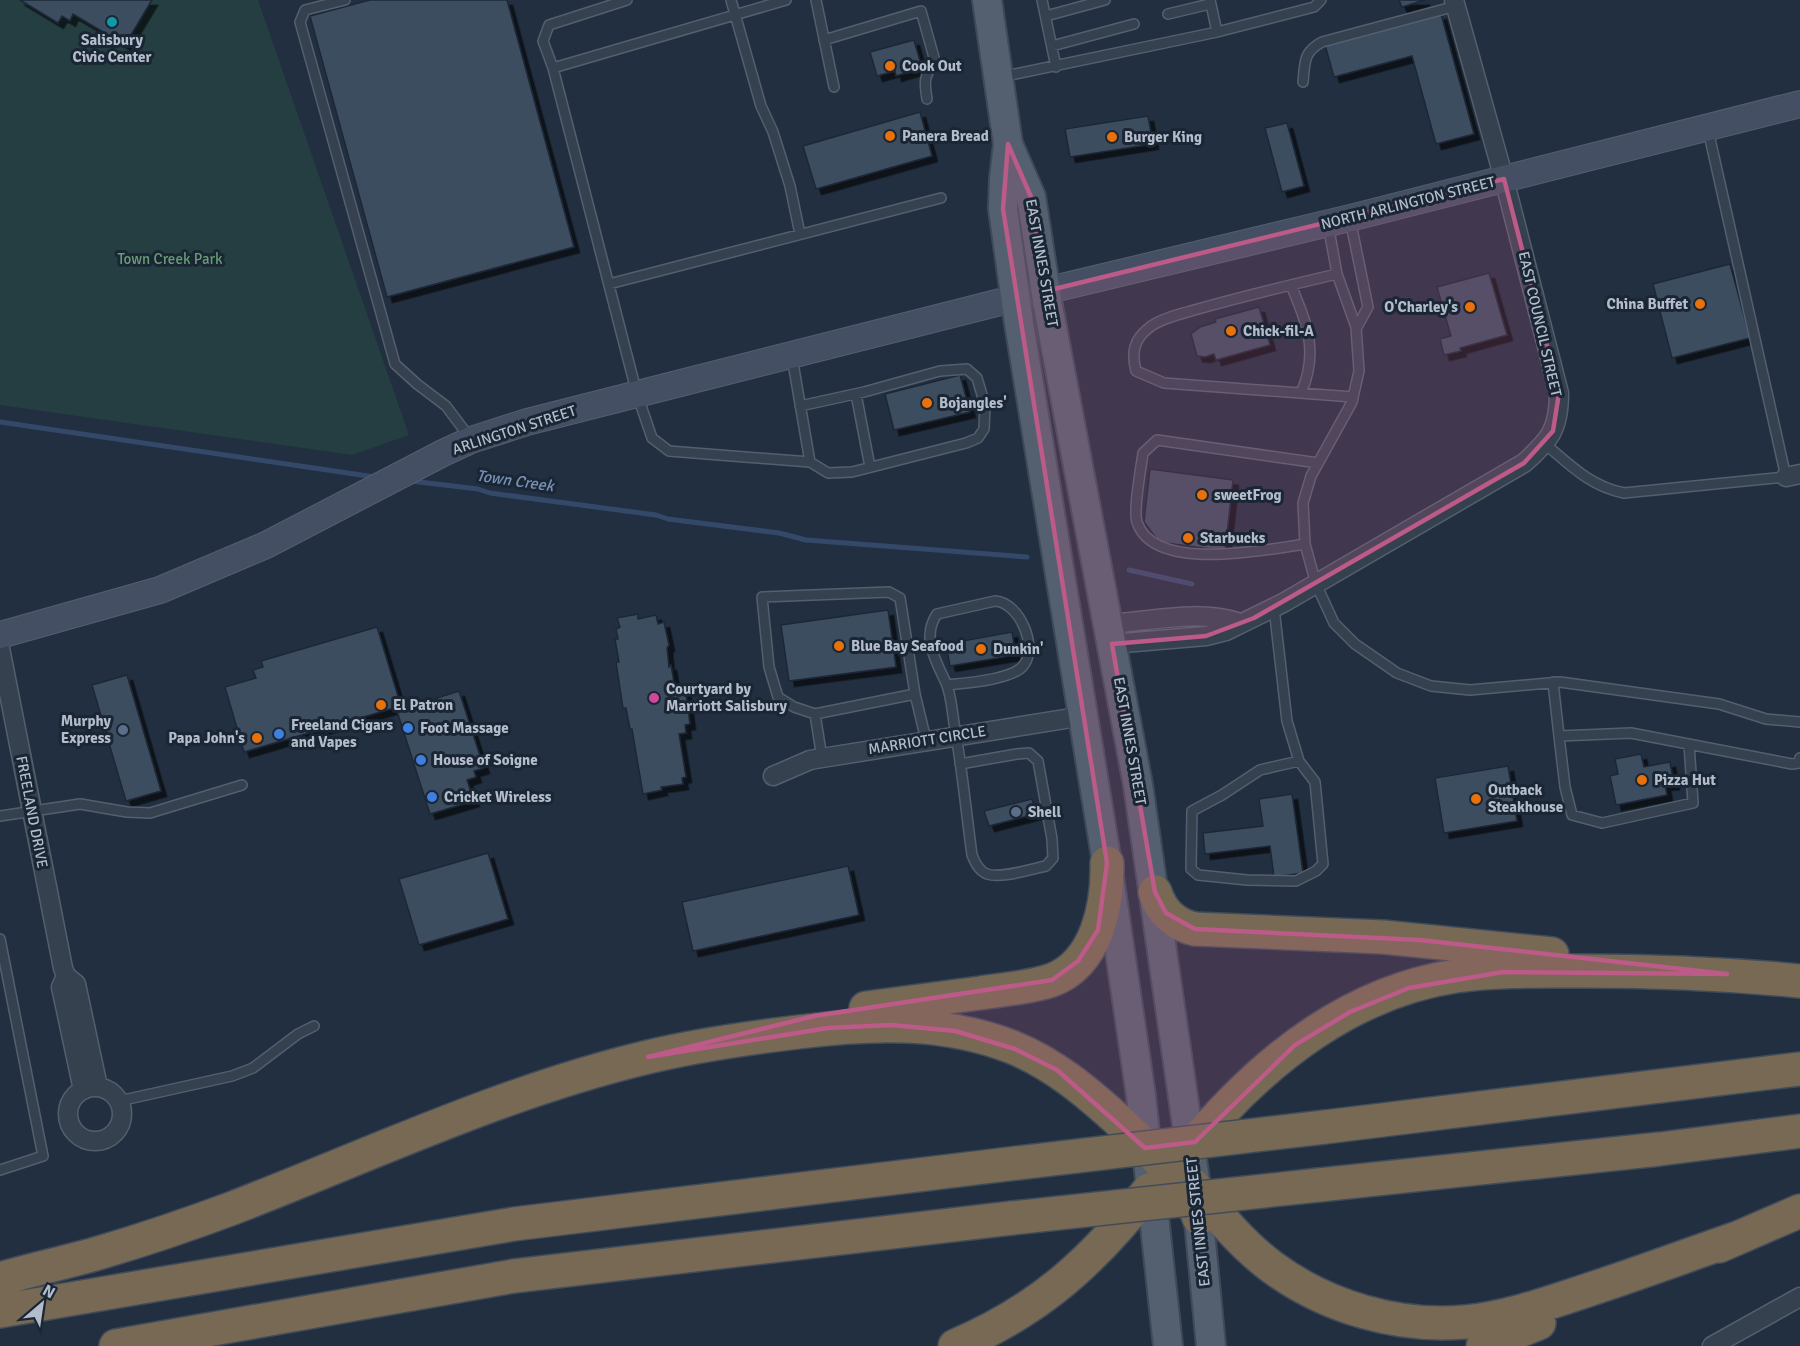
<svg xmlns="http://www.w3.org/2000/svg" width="1800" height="1346" viewBox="0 0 1800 1346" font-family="Signika,sans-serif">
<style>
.green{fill:#243e41}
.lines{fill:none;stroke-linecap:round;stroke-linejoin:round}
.stream{stroke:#344969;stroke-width:5}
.building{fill:#3e4d60;stroke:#1d2837;stroke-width:1.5;filter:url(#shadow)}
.lane-casing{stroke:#545f6e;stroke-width:12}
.street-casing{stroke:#545f6e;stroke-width:21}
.secondary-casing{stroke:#545f6e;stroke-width:28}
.primary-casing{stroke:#3f4a59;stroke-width:32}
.highway-casing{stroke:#414c5b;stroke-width:36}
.lane{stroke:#364150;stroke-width:9}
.street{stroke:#364150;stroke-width:18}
.secondary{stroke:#444f63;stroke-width:26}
.primary{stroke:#546070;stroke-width:28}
.highway{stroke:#776953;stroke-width:33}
.highway-bridge-casing{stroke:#414c5b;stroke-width:36;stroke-linecap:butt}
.highway-bridge{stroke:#776953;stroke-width:33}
.marked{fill:#bc5a88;fill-opacity:0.2;stroke:#bc5a88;stroke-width:4.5;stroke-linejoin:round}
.culture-dot{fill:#0f9aa8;stroke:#1b2635;stroke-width:2}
.food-dot{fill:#e8710a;stroke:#1b2635;stroke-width:2}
.hotel-dot{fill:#d1479c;stroke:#1b2635;stroke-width:2}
.shop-dot{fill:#3f7fe0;stroke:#1b2635;stroke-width:2}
.service-dot{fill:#5c6f8a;stroke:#1b2635;stroke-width:2}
.labels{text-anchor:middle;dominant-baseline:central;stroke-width:6;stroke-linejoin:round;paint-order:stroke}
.poi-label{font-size:15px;font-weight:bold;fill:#b2bccb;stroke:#1b2635;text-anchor:start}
.street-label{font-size:15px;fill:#b2bccb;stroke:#1b2635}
.park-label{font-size:15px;fill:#679e74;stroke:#1b2635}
.water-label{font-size:16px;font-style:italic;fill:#7791b5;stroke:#1b2635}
</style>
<defs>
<filter id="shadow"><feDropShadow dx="5.5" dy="5.5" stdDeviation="0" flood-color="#0009"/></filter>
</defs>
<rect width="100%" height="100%" fill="#222f40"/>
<path class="green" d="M0,0H258L409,435L352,455L0,405Z"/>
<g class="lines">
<path class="stream" d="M0,422L375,477
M411,481L478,489L490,493L656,515L668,519L779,533L806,540L1027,557
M1129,570L1192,584"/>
</g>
<path class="building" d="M20,0H152L125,45L73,14L70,21L62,16L58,23Z
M370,0H507L574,247L387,297L310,16Z
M1399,0H1425L1402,7Z
M1441,14L1474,134L1436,144L1412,56L1334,77L1325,45Z
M914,40L922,68L896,76L895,71L877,76L870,52Z
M920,112L932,156L816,189L803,146Z
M1148,116L1153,144L1070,157L1065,129Z
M1287,123L1304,186L1282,192L1265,128Z
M1730,264L1750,338L1672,358L1653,284Z
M1489,273L1507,335L1460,348L1461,351L1444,355L1440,339L1451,336L1437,287Z
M1259,307L1270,345L1216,360L1214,354L1205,357L1197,356L1191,334L1200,327L1216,322L1215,319Z
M960,375L970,412L894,430L885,394Z
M1150,469L1233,480L1225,551L1159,542L1144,522Z
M888,610L896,667L789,681L781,625Z
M638,614V619L656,615L658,624L664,622L669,645L667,648L669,667L671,665L675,688L685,687L690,724L685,725L686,733L679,734L686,777L682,778L683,784L661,787L662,790L643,794L632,729H630L626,708H623L616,662H619L615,639H618L616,629L620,627L617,618Z
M377,627L401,706L244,752L225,687L256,678L253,670L263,667L261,661Z
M1012,632L1016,655L950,666L946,644Z
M127,675L161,791L126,801L92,685Z
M459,691L484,768L474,771L476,777L467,780L474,801L430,814L397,711Z
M1641,754L1644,767L1670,762L1674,784L1665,785L1667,795L1616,805L1610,776L1618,774L1615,759Z
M1508,766L1517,821L1444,833L1435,778Z
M1292,794L1303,873L1274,877L1270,846L1205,854L1203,833L1263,826L1259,799Z
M1032,799L1036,814L989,826L984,811Z
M488,853L508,919L419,945L399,879Z
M848,866L859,915L693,951L682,902Z"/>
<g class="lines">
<g class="lane-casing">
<path id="lane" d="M345,0L305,10L300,22L395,364L417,384L446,406L470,438
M731,0L761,106L773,132L790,186L800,234
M786,0L553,68L637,394L652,438L669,451L810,462L828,473L852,472L966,443L978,438L984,429L985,405L977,378L967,369L940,371L864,392L800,406
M816,0L834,87
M1042,0L1056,67
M1168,14L1210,4
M1046,16L1105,0
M1217,32L1314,7L1321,0
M824,40L921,11L935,61C924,77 924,80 927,99
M1052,46L1134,24
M553,68L543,41L549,25L627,0
M1001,77L1217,32L1210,0
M1303,82C1305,63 1303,52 1322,42L1456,6
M1350,219L1368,307L1356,329
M1328,224L1337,274L1356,327L1359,371L1352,402L1311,476L1303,503L1305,544L1316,584L1334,623L1355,644L1397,673L1431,686L1470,690L1560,682L1719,704L1766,719L1800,722
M1337,274C1290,285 1244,296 1198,309C1185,313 1161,318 1150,327C1134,339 1131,352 1136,371L1164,383L1353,397
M609,284L941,198
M1291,285C1307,324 1319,352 1301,393
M792,357L810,462
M856,394L870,467
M1544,443C1570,465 1590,486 1624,493L1786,477L1708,130
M1305,544C1265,550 1153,573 1137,522C1133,511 1141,468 1143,453L1157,440L1318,463
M1274,608L1287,721L1299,761L1315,782L1323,864L1316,871L1296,881L1247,880L1198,875L1191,869L1192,811L1222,795L1260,770L1299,761
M1553,682L1559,736
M947,685C965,683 1011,680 1023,666C1039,647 1019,602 995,601L937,614C921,637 936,661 946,683C951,694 952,710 954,723C962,767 966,811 972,855C975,863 979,871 987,874C1001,879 1031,869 1046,866L1053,858L1052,839L1038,761L1029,753L1017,754L960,764
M915,694L815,714L794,707L778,697L769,667L762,597L889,592L900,598L915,694L926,740
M815,714L822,758
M1689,744L1693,803L1602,823L1572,815L1565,787L1559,736L1631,733L1792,764L1799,763L1800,758
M0,816L80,804L127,812L150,813L242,785
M0,939L43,1156L0,1170
M119,1101L232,1076L253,1068L298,1034L314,1026"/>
</g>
<g class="street-casing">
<path id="street" d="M1786,477L1800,474
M1109,624C1151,621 1200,609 1240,623
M1112,644L1206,636L1226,631L1283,603L1524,463C1550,440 1559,429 1559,393L1504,179L1454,0
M0,648L63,968L66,976L76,984L98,1087
M773,776L810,760L822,758L1084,716
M66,976L61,987L83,1090
M68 1114a27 27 0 1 1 54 0a27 27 0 1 1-54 0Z
M1712,1346L1800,1297"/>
</g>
<g class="secondary-casing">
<path id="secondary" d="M0,635L160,590L266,545L443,453L471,440L527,422L1016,298L1350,218L1800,104"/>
</g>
<g class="primary-casing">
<path id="primary" d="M987,0L1008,144L1004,179L1003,209L1019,323L1107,863L1141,1096L1168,1346
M1008,144L1031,197L1048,306L1138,785L1195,1180L1211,1346"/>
</g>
<g class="highway-casing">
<path id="highway" d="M1155,892C1161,911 1175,925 1195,929L1383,937L1552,954
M866,1008C904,1003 942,998 980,993C1003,989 1030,988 1052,980C1097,963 1108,905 1107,863
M1325,1127L1800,1069
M1183,1157C1252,1071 1343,993 1456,976C1498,970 1541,971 1583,971C1656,971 1727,974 1800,981
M1193,1185C1217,1214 1241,1244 1272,1267C1326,1307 1398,1328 1465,1322C1506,1318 1546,1304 1585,1291C1637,1274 1688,1255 1740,1237
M1319,1185L1660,1149L1800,1131
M1719,1246L1800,1211
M0,1279C34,1269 68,1262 102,1252C146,1239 190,1224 233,1208C370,1155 505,1091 648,1057C697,1045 748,1038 798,1032C870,1023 943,1020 1012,1047C1054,1064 1087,1092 1120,1122C1145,1146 1189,1186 1199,1218
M0,1311L514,1224L1017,1163
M116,1346L514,1276L1012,1218
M955,1346C1040,1310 1093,1261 1149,1190
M1483,1346L1539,1323"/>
</g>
<use href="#lane" class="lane"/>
<use href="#street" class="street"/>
<use href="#secondary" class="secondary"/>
<use href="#primary" class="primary"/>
<use href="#highway" class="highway"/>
<g class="highway-bridge-casing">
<path id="highway-bridge" d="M1017,1163L1325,1127
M1012,1218L1319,1185"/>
</g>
<use href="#highway-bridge" class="highway-bridge"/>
</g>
<path class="marked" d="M1008,144L1031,197L1046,291L1504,179L1559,393L1553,431L1524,463L1254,618L1206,636L1112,644L1155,892L1166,913L1195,929L1420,940L1727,974L1503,972L1409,988L1350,1012L1295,1045L1195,1142L1145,1148L1057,1070L1015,1049L955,1031L891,1025L828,1028L648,1057L814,1016L1052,980L1078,961L1098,930L1107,863L1003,209Z"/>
<circle class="culture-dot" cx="112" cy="22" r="6"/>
<g class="food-dot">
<circle cx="890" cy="66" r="6"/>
<circle cx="890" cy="136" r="6"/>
<circle cx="1112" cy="137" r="6"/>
<circle cx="1700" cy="304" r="6"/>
<circle cx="1470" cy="307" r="6"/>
<circle cx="1231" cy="331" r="6"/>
<circle cx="927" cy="403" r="6"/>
<circle cx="1202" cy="495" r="6"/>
<circle cx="1188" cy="538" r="6"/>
<circle cx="839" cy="646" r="6"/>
<circle cx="981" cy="649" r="6"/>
<circle cx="381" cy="705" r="6"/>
<circle cx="257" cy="738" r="6"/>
<circle cx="1642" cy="780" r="6"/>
<circle cx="1476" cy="799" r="6"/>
</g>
<circle class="hotel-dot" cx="654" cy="698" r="6"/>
<g class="shop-dot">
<circle cx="408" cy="728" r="6"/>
<circle cx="279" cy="734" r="6"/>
<circle cx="421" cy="760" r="6"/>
<circle cx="432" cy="797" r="6"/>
</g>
<g class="service-dot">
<circle cx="123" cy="730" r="6"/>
<circle cx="1016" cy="812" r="6"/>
</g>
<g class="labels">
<g class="poi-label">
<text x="112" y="40" text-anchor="middle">Salisbury<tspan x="112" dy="17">Civic Center</tspan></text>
<text x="902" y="66">Cook Out</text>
<text x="902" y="136">Panera Bread</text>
<text x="1124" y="137">Burger King</text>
<text x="1688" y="304" text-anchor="end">China Buffet</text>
<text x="1458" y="307" text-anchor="end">O'Charley's</text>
<text x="1243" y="331">Chick-fil-A</text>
<text x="939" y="403">Bojangles'</text>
<text x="1214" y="495">sweetFrog</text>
<text x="1200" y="538">Starbucks</text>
<text x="851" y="646">Blue Bay Seafood</text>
<text x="993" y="649">Dunkin'</text>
<text x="666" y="689">Courtyard by<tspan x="666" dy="17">Marriott Salisbury</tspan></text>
<text x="393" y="705">El Patron</text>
<text x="111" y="721" text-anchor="end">Murphy<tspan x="111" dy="17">Express</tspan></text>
<text x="291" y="725">Freeland Cigars<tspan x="291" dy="17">and Vapes</tspan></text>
<text x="420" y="728">Foot Massage</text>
<text x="245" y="738" text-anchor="end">Papa John's</text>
<text x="433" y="760">House of Soigne</text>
<text x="1654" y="780">Pizza Hut</text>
<text x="1488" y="790">Outback<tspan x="1488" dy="17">Steakhouse</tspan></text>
<text x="444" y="797">Cricket Wireless</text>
<text x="1028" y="812">Shell</text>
</g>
<g class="street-label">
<text transform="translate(1408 203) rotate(-14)">NORTH ARLINGTON STREET</text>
<text transform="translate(1042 263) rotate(80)">EAST INNES STREET</text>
<text transform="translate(1540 324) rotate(77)">EAST COUNCIL STREET</text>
<text transform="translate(514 430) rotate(-18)">ARLINGTON STREET</text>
<text transform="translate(927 740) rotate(-9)">MARRIOTT CIRCLE</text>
<text transform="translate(1130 741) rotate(80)">EAST INNES STREET</text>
<text transform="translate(32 812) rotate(79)">FREELAND DRIVE</text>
<text transform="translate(1198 1222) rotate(-96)">EAST INNES STREET</text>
</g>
<g class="park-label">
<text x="170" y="259">Town Creek Park</text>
</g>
<g class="water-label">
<text transform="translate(515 481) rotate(8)">Town Creek</text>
</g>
</g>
<g transform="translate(42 1304) rotate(29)" stroke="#1b2635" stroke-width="4.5" paint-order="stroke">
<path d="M0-4.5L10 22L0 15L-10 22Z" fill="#b2bccb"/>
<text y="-9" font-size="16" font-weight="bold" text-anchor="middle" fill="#b2bccb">N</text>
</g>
</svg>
